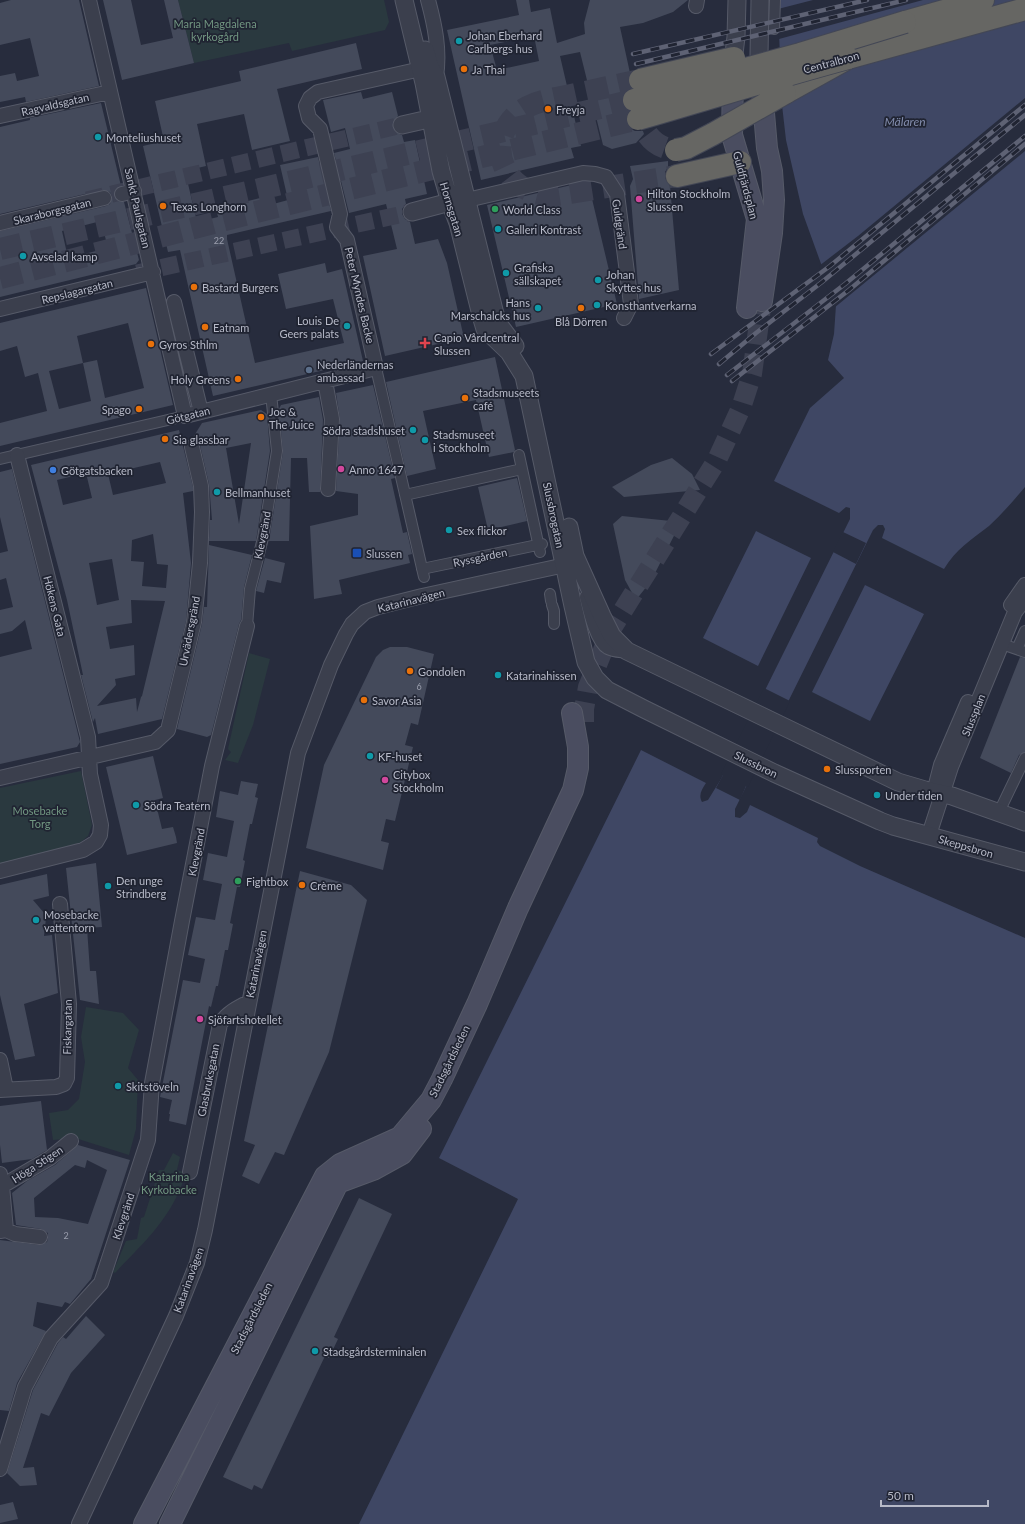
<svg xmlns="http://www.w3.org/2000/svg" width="1025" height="1524" viewBox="0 0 1025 1524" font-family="Lato,sans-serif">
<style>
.green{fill:#2a393f}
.water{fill:#3f4764}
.pier{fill:#272c3d}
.building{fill:#444a5b;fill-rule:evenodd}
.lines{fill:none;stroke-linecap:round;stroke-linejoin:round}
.tertiary-tunnel{stroke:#3d4152;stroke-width:17;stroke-dasharray:17 8;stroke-linecap:butt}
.secondary-tunnel{stroke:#3d4152;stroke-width:20;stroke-dasharray:20 10;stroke-linecap:butt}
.trunk-tunnel{stroke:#3d4152;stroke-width:22;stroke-dasharray:22 11;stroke-linecap:butt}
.pedestrian-casing{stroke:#565a68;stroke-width:12}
.minor-casing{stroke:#565a68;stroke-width:16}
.tertiary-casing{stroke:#565a68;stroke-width:19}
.secondary-casing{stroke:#565a68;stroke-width:22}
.trunk-casing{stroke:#434755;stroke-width:24}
.pedestrian{stroke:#3b3f4d;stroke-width:10}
.minor{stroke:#3b3f4d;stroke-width:14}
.tertiary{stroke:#3b3f4d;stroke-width:17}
.secondary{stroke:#4a4d60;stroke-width:20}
.trunk{stroke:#666663;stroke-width:22}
.rail-casing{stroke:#5e6274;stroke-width:4.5}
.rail{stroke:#202432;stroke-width:3;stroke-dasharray:9;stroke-linecap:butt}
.trunk-bridge-casing{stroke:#434755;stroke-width:24;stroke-linecap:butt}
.trunk-bridge{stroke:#666663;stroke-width:22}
.culture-dot{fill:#0f9aa8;stroke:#202432;stroke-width:1.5}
.food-dot{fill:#e8710a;stroke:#202432;stroke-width:1.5}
.hotel-dot{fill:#d1479c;stroke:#202432;stroke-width:1.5}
.leisure-dot{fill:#2e9e5b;stroke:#202432;stroke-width:1.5}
.health-dot{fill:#e0444e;stroke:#202432;stroke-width:1.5}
.service-dot{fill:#5c6f8a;stroke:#202432;stroke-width:1.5}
.shop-dot{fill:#3f7fe0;stroke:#202432;stroke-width:1.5}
.transit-dot{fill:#1a4fb4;stroke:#202432;stroke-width:1.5}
.labels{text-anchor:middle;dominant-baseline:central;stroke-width:3.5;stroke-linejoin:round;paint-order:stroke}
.number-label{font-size:9px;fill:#9a9ead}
.park-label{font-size:11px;fill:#719681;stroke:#202432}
.poi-label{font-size:11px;fill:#b7bac8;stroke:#202432;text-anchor:start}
.street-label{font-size:11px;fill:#b7bac8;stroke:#202432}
.water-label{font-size:12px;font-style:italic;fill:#828cac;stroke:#202432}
</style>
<rect width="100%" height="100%" fill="#272c3d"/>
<path class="green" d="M178,0H384L389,22L385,30L292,51L289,43L194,63Z
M249,653L270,659L253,725L238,763L225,760L231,752L228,749Z
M81,771L92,825L88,836L80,843L0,864V788Z
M86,1007L123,1013L139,1030L128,1068L138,1080L136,1129L129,1155L75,1138L53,1140L49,1113L68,1110L79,1099L85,1062L81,1037Z
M173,1153L180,1157L177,1170L186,1173C172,1218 146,1240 115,1273L113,1272L126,1241L137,1239L141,1218L144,1217L159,1170H164Z"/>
<path class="water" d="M779,0H1025V487C1014,500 1002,514 989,526C971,540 956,549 944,569L882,538L885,529L883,525H878L873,530L735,809V817L740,818L747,812L750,805L818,838L817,842L820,846L860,866L1025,938V1524H359L518,1199L439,1158L641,750L706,783C702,789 698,795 702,802L708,800L721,779L850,519V508L846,507L839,513L774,481L810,408L844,378L828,360L834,334L836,305L803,214L786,140L782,105L778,9Z
M756,531L811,558L758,666L703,638Z
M865,585L924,614L870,721L812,692Z"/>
<path class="pier" d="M813,0H923L779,39L778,9Z
M1025,98V151L834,308L819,266L858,236Z
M843,532L866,543L856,564L833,552Z
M764,688L790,701L748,787L746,786L740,800L716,788L723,775L721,774Z"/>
<path class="building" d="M11,0H79L99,86L26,102L25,97L0,102V76L15,73L17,81L39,76L30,38L0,45V3Z
M103,0H131L141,45L173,38L164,0H178L194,63L122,80Z
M516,0H529L531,12L550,8L557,43L585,34L584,23L590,0H688L673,12L643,23L620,27L630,73L628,77V82L631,88L625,92L622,97V103L625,109L629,111L626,116V122L629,128L635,131H643L644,134L636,143L612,149L603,145L580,52L560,56L581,146L571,148L574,158L481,180L447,30L519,15ZM534,36L539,61L497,70L490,45Z
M356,43L362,69L277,89L290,141L252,150L244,114L197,124L206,166L185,171L197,222L218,217L216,209L264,197L266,206L288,200L280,165L318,157L331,211L227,235V239L255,363L344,343L333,299L286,309L278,274L325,263L327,273L342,269L363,361L213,396L180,250L168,252L143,146L164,141L155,101L241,81L239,71Z
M361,92L363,99L392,92L398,116L393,122L392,128L395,132L402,135L404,142L415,140L427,194L405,199L406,204L402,209V214L405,219L410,222L415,244L438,239L447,263L464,338L385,356L363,256L397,249L386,204L349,213L334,153L350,149L345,128L331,132L323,100Z
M101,103L121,186L116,188L114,196L116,200L124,202L139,260L136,264L0,297V231L106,206L110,204L112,196L110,192L102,190L0,214V127L30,120V118ZM101,221L108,248L68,258L62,231Z
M668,161V167L665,172V178L670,186L679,290L639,299L630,186L633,179L630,166Z
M584,182H588L617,304L516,327L487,205Z
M146,288L173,405L0,446V423L47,411L38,373L25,377L17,346L0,351V323ZM128,323L144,388L105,398L97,360L83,363L77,336ZM83,363L91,401L59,409L49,371Z
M495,357L515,450L514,452L489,457L476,400L423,411L436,469L407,476L386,382Z
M373,385L395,478L391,479L403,533L407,532L412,554L408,555L410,563L339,580L342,594L314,599L310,526L358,515V494L336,491L340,419L336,393Z
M319,397L323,420L320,492H309L307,458H291L289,541H269L283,452L279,409L281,405Z
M261,410L267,414L270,451L256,541H209L210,520H212L209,484L200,445L198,441L192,439L202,423ZM251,443L239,524L226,448Z
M179,430L193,487V491L183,493L191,563L186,621L162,719L98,734L95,718L93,722L81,675H83L67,600L31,465ZM160,462L166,483L113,495L108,474ZM86,473L92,498L63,505L57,480ZM153,534L157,564L168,565L166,588L142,586L144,562L131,561L132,540ZM112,559L119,600L97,605L89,563ZM131,600L165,601L142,696L141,697L137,712L136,698L97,706L116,685L115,679L135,675L134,645L110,649L106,627L132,623Z
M672,458L692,474L700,490L624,497L612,487L651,465Z
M12,469L80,742L77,747L0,764V657L32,649L25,620L12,631L0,634V610L13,607L6,578L0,580V553L8,551L0,517V472Z
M517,478L527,521L488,530L478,487Z
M622,516L681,522L651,581L636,600L625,580L613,524Z
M209,545L252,555L244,587L241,620L239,624L211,735L207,737L177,729L202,624L204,607H207Z
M265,558L285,563L281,583L267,580L264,593L256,591Z
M390,647H407L434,654L418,725L411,723L405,745L413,747L395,821L386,819L381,841L389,843L383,870L306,848L324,765L376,657L383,650Z
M1020,657L1025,658V752L1019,755L1011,773L980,758Z
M153,756L163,798L155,800L162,829L173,827L176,837L177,843L127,855L106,767Z
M241,781L258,784L255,797L258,798L252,824H250L243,860L245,861L240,887H237L230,923L233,924L228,950H225L218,986H216L211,1007L209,1006L186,1125L169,1121L170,1114H169L172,1100L160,1097L183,980L200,983L205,959L188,955L196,917L215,920L222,884L203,880L208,853L227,857L234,821L216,817L220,791L238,795Z
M96,863L102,927L87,928L90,971H96L99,1004L80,1000L66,868Z
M300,871L351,885L367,900L329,1052L284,1155L275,1152L259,1184L242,1176L255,1145L244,1141Z
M47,874L49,896L33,900L45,914L46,918L44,936L52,935L58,993L24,1004L35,1056L15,1060L0,995V885Z
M41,1101L47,1150L32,1159L2,1163L0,1145V1106Z
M78,1145L130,1160L91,1279L70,1304L65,1302L62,1307L37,1302L33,1326L46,1331L17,1383L9,1411L0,1410V1240L39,1245L47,1242L48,1238V1233L41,1229L16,1225L12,1193L27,1181L55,1165ZM87,1160L107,1170L88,1224L58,1218L35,1217L34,1198L75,1165L85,1168Z
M359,1198L392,1214L334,1337L338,1339L329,1358L325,1356L262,1489L254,1485L252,1490L223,1477Z
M86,1316L105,1335L71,1373L49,1416L41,1413L23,1468L34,1467L37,1485L20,1486L7,1473L33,1390L58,1343L63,1337L66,1339Z
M13,1502L18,1519L0,1523V1505Z"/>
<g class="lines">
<path class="tertiary-tunnel" d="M87,200L402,125
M137,273L412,212"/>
<path class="secondary-tunnel" d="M584,722V709L588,687L612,628L717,460L741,408L752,374L762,301"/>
<path class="trunk-tunnel" d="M640,80C617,85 594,90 571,95C557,98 541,100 527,107C506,118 494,144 504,166C513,186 529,193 550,196L677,176
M636,104C640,127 650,148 676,150
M0,249L260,189L634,100
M0,278L268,209L638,119"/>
<g class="pedestrian-casing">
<path id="pedestrian" d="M774,29L775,0
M376,368L424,577
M519,455L540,552
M0,459L185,416
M405,495L522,469
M422,569L542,544
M550,594L551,601
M552,605L554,611V624
M247,626L250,589L263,538L277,451L271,394
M1002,644L1025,652
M1017,649L1025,631
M999,812L1025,758"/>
</g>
<g class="minor-casing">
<path id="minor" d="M89,0L185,416L376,368L347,240L337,227L340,214L320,129L309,118L306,106L310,98L318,92L430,67
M428,0C435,26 440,50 436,77
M696,6L697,0
M0,116L110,92
M122,194L134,191
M467,200L583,173L595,174L606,177L617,194L631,304L624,318
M0,223L104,198
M174,302L201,412
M0,309L153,272
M325,381L332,419L328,489
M587,597C590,609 597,641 608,647C614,650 621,650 627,651
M1011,605L1025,585
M0,778L155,742L168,730L194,622L200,563L202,512L201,486L192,447
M934,792L941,765L968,702
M929,835L951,767L1015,612L1025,599
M0,871L83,850L96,842L100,835L101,825L90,774L88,737L17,455
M0,1060L6,1089
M0,1090L56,1087L64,1084L67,1078L69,1004L60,904
M190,1172L220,1024C227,1013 237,1008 249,1002
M0,1174L2,1186L6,1230
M2,1186L50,1158L71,1141
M0,1231L6,1230L15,1234L40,1237
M0,1469L25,1387L51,1338L101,1283L148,1140L152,1083L182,921L212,766L247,626
M79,1524L176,1316L197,1263L205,1230L298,753L331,665L346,634L352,624L365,612L378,607L422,596L556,567L564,564L573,558"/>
</g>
<g class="tertiary-casing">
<path id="tertiary" d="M404,0L424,83L441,171L450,202L458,223L482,319L485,329L509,352L524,376L573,606L586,662L595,678L607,690L644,709L774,773L880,821L893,826L1025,862
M425,50L430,67L436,77L495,314L500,326L515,346
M759,55L760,0
M733,62L736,37L737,0
M402,125L442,116
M412,212L450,202L455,194
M569,527L575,556L602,616L612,636L627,651L898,782L925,790L952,796L1025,822"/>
</g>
<g class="secondary-casing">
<path id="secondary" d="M733,76L732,135L757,219L747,308
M762,301L772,233L774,200L772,171L767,148L762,90
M144,1524L325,1176L340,1164L400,1137L431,1100L442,1079L477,1004L518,908L573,790L578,768V747L572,713
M170,1524L338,1183L373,1170L402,1154L421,1129"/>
</g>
<g class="trunk-casing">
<path id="trunk" d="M905,22L983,0
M785,93L848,58L1025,9
M677,176L740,162"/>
</g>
<use href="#pedestrian" class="pedestrian"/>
<use href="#minor" class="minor"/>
<use href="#tertiary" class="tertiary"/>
<use href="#secondary" class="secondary"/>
<use href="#trunk" class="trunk"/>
<g class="rail-casing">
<path id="rail" d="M633,54L867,0
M636,64L906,0
M711,354L830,266L1025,105
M719,364L756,333L822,282L1025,115
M727,375L845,284L1025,136
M732,381L849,290L1025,144"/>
</g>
<use href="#rail" class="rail"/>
<g class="trunk-bridge-casing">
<path id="trunk-bridge" d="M640,80L734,58
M634,100L800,54L905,22
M638,119C708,99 777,77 848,58
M676,150L686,148L713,134L785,93"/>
</g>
<use href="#trunk-bridge" class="trunk-bridge"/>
</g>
<g class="culture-dot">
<circle cx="459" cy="41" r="4"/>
<circle cx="98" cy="137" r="4"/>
<circle cx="498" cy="229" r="4"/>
<circle cx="23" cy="256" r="4"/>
<circle cx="506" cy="273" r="4"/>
<circle cx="598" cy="280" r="4"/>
<circle cx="597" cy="305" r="4"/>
<circle cx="538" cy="308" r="4"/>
<circle cx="347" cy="326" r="4"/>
<circle cx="413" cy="430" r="4"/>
<circle cx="425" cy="440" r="4"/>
<circle cx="217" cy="492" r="4"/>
<circle cx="449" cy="530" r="4"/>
<circle cx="498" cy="675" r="4"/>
<circle cx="370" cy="756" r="4"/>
<circle cx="877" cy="795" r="4"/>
<circle cx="136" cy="805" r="4"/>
<circle cx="108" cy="886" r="4"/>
<circle cx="36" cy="920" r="4"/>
<circle cx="118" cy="1086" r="4"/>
<circle cx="315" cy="1351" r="4"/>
</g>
<g class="food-dot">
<circle cx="464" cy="69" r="4"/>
<circle cx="548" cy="109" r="4"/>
<circle cx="163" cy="206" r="4"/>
<circle cx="194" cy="287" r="4"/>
<circle cx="581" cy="308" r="4"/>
<circle cx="205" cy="327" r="4"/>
<circle cx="151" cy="344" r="4"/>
<circle cx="238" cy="379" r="4"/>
<circle cx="465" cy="398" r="4"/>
<circle cx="139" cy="409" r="4"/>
<circle cx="261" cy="417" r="4"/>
<circle cx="165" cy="439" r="4"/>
<circle cx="410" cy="671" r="4"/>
<circle cx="364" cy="700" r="4"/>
<circle cx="827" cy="769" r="4"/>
<circle cx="302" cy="885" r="4"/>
</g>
<g class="hotel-dot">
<circle cx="639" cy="199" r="4"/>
<circle cx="341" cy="469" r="4"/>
<circle cx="385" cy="780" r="4"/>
<circle cx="200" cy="1019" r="4"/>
</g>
<g class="leisure-dot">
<circle cx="495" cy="209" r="4"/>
<circle cx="238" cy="881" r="4"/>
</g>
<path class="health-dot" d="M423 337h4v4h4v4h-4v4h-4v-4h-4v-4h4z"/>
<circle class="service-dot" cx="309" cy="370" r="4"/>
<circle class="shop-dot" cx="53" cy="470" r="4"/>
<rect class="transit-dot" x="352" y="548" width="10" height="10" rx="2"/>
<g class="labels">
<g class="number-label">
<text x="219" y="240">22</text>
<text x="419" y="686">6</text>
<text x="66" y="1235">2</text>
</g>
<g class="park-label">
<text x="215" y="23">Maria Magdalena<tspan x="215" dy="13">kyrkogård</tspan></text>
<text x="40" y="810">Mosebacke<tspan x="40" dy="13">Torg</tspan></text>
<text x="169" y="1176">Katarina<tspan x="169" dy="13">Kyrkobacke</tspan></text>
</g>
<g class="poi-label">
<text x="467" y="35">Johan Eberhard<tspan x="467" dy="13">Carlbergs hus</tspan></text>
<text x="472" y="69">Ja Thai</text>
<text x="556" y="109">Freyja</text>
<text x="106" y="137">Monteliushuset</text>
<text x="647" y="193">Hilton Stockholm<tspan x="647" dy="13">Slussen</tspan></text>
<text x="171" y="206">Texas Longhorn</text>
<text x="503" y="209">World Class</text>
<text x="506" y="229">Galleri Kontrast</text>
<text x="31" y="256">Avselad kamp</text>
<text x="514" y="267">Grafiska<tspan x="514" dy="13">sällskapet</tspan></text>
<text x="606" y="274">Johan<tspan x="606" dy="13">Skyttes hus</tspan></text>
<text x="202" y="287">Bastard Burgers</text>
<text x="530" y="302" text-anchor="end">Hans<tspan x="530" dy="13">Marschalcks hus</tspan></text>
<text x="605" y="305">Konsthantverkarna</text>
<text x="339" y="320" text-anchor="end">Louis De<tspan x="339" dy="13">Geers palats</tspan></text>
<text x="581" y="321" text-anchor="middle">Blå Dörren</text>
<text x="213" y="327">Eatnam</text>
<text x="434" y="337">Capio Vårdcentral<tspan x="434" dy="13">Slussen</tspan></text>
<text x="159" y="344">Gyros Sthlm</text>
<text x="317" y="364">Nederländernas<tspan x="317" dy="13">ambassad</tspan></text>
<text x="230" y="379" text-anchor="end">Holy Greens</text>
<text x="473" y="392">Stadsmuseets<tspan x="473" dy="13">café</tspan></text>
<text x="131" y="409" text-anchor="end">Spago</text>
<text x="269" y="411">Joe &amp;<tspan x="269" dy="13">The Juice</tspan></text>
<text x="405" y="430" text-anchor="end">Södra stadshuset</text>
<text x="433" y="434">Stadsmuseet<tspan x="433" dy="13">i Stockholm</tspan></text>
<text x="173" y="439">Sia glassbar</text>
<text x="349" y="469">Anno 1647</text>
<text x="61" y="470">Götgatsbacken</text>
<text x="225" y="492">Bellmanhuset</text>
<text x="457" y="530">Sex flickor</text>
<text x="366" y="553">Slussen</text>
<text x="418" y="671">Gondolen</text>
<text x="506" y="675">Katarinahissen</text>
<text x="372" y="700">Savor Asia</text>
<text x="378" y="756">KF-huset</text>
<text x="835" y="769">Slussporten</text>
<text x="393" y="774">Citybox<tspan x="393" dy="13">Stockholm</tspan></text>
<text x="885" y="795">Under tiden</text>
<text x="144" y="805">Södra Teatern</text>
<text x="116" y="880">Den unge<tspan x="116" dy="13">Strindberg</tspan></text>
<text x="246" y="881">Fightbox</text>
<text x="310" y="885">Crème</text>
<text x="44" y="914">Mosebacke<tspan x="44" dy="13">vattentorn</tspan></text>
<text x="208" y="1019">Sjöfartshotellet</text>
<text x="126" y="1086">Skitstöveln</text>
<text x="323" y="1351">Stadsgårdsterminalen</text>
</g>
<g class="street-label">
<text transform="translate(831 62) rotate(-15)">Centralbron</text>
<text transform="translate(55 104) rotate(-13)">Ragvaldsgatan</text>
<text transform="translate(746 185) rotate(75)">Guldfjärdsplan</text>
<text transform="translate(138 208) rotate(77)">Sankt Paulsgatan</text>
<text transform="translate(452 209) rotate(73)">Hornsgatan</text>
<text transform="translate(52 211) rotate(-14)">Skaraborgsgatan</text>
<text transform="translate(620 224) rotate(82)">Guldgränd</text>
<text transform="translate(77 291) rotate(-14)">Repslagargatan</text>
<text transform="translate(360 295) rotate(77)">Peter Myndes Backe</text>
<text transform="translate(188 415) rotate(-14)">Götgatan</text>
<text transform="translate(554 515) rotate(78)">Slussbrogatan</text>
<text transform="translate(262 535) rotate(-79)">Klevgränd</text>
<text transform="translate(480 557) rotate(-12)">Ryssgården</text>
<text transform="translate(411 600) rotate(-14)">Katarinavägen</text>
<text transform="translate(55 606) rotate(76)">Hökens Gata</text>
<text transform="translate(189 631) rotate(-79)">Urvädersgränd</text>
<text transform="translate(973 715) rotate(-68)">Slussplan</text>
<text transform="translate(756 764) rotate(26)">Slussbron</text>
<text transform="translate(966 846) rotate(16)">Skeppsbron</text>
<text transform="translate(196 852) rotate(-79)">Klevgränd</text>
<text transform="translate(256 964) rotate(-79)">Katarinavägen</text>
<text transform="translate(67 1027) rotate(-89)">Fiskargatan</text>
<text transform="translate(449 1061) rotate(-64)">Stadsgårdsleden</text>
<text transform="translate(208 1080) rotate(-79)">Glasbruksgatan</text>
<text transform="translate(37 1164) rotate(-33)">Höga Stigen</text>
<text transform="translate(123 1216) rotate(-72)">Klevgränd</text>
<text transform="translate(188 1280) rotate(-70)">Katarinavägen</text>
<text transform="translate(251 1318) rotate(-63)">Stadsgårdsleden</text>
</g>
<g class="water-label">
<text x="905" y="121">Mälaren</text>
</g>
</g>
<path d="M881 1500v6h107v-6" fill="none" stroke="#b7bac8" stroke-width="2"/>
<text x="887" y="1500" font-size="12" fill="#b7bac8" stroke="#202432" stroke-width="3" paint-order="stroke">50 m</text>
</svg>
